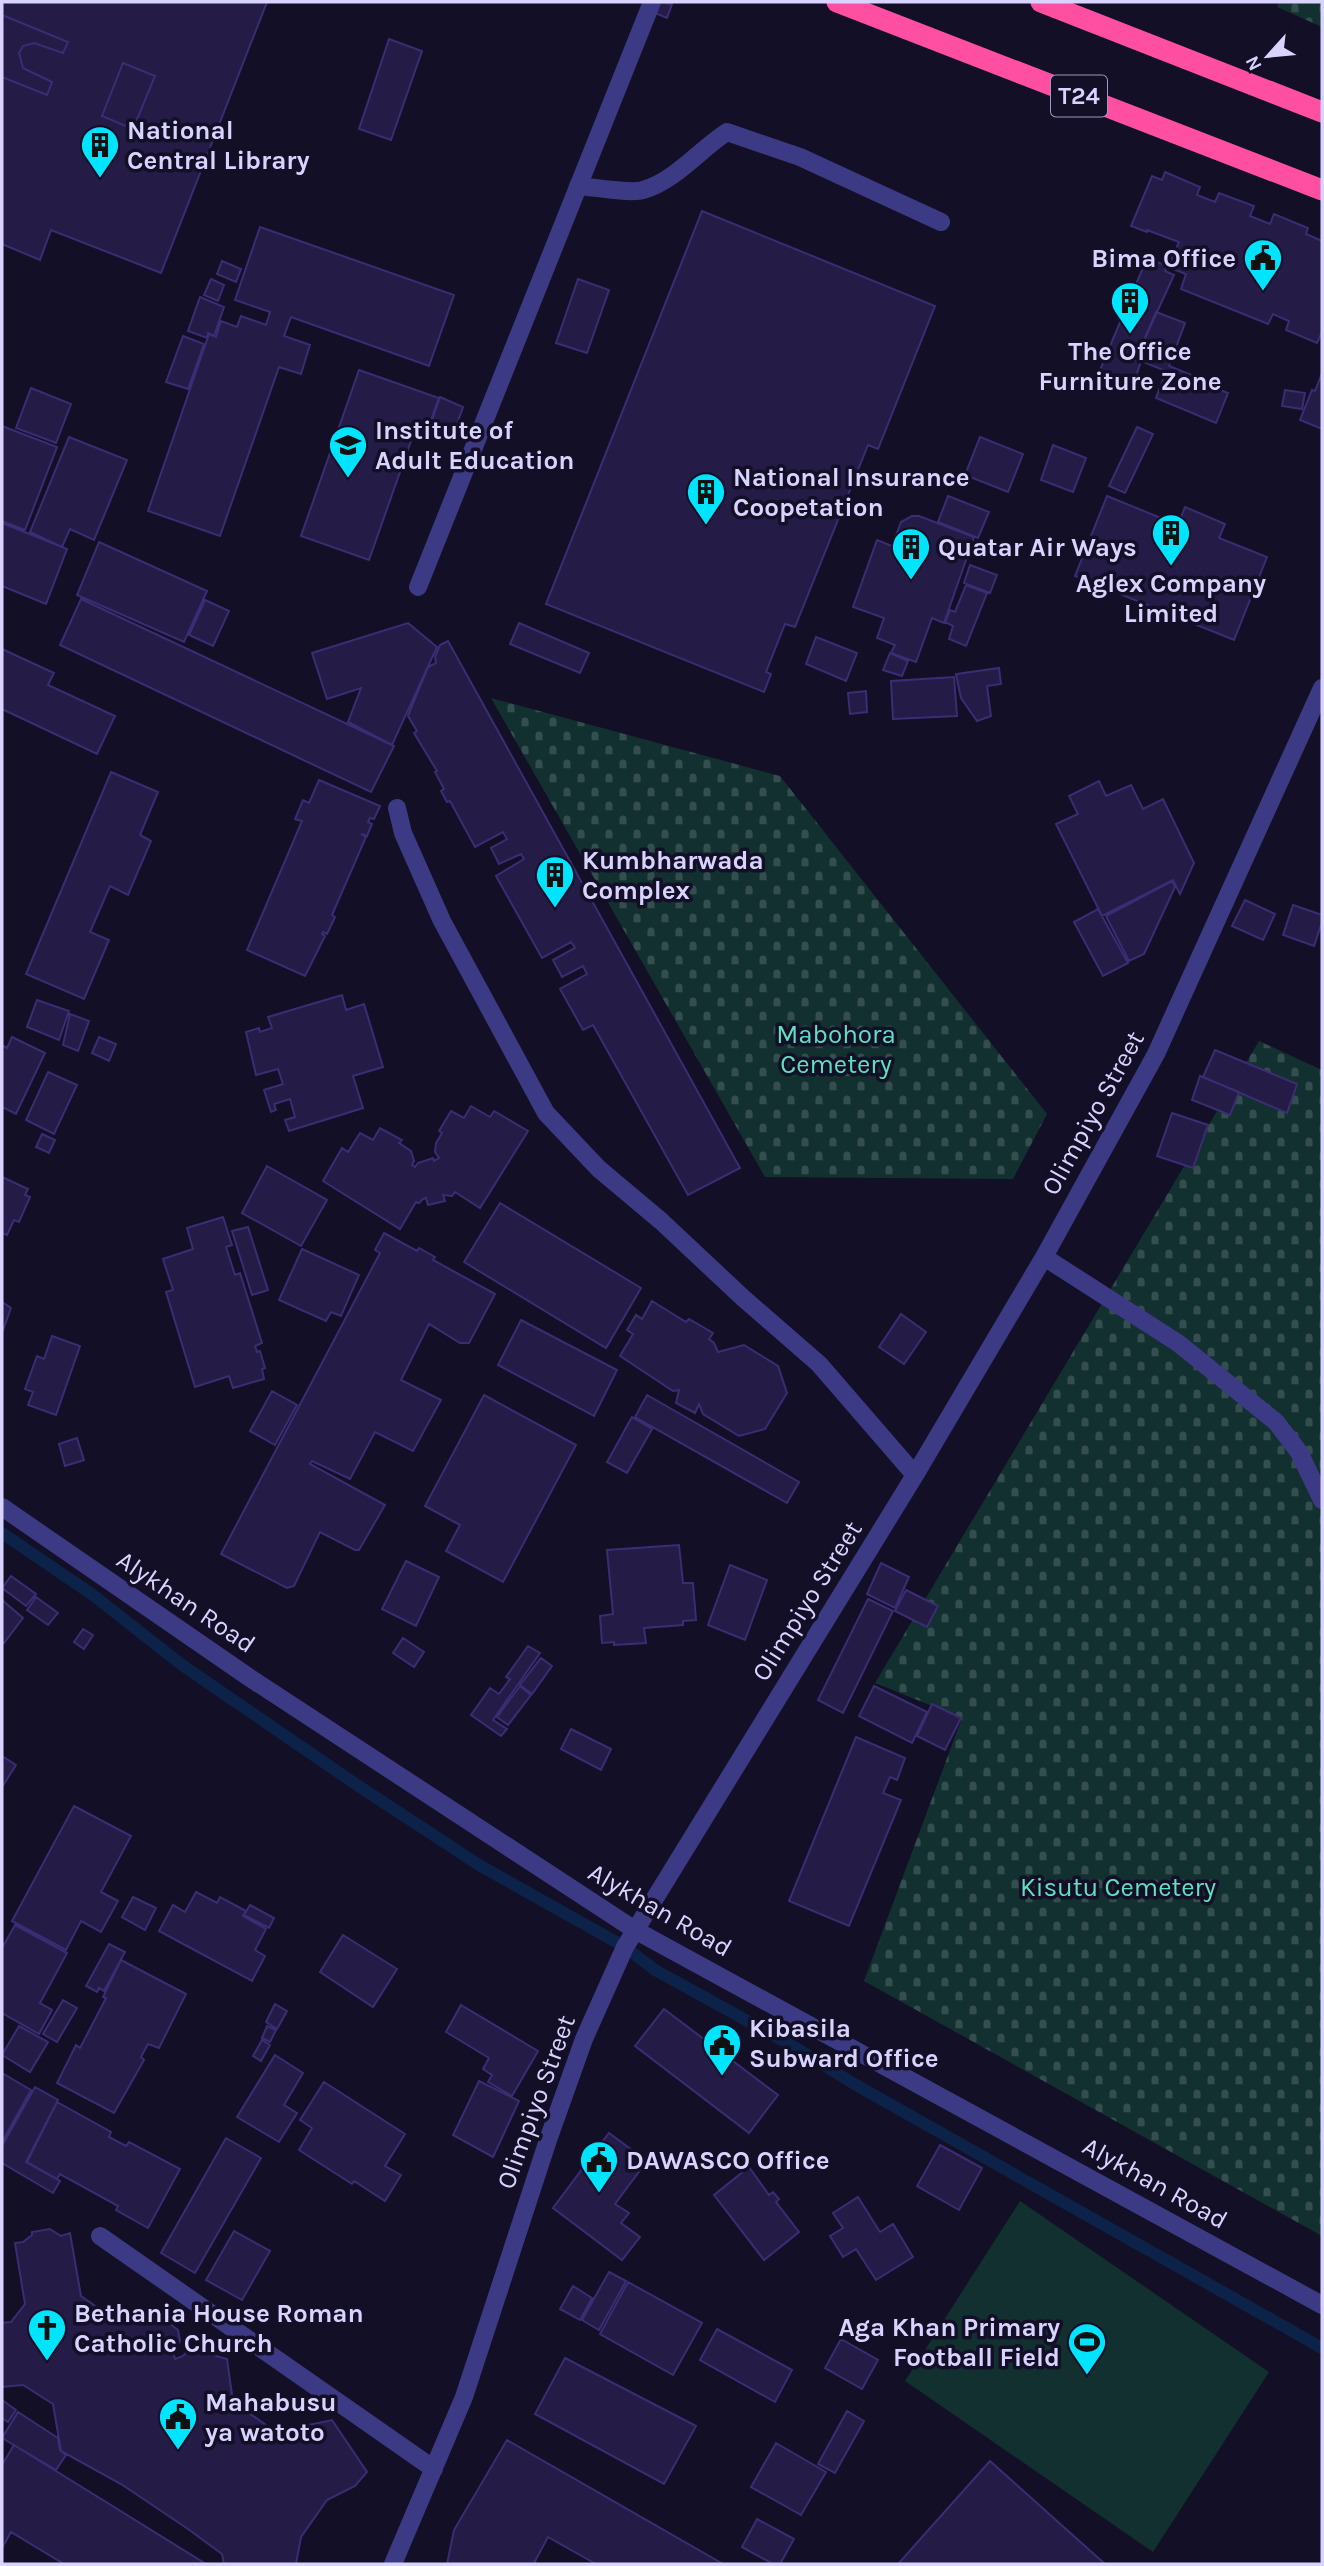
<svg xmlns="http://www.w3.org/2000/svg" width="1324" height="2566" viewBox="0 0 1324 2566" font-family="Karla,sans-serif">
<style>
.cemetery{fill:url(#cemetery-stones)}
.pitch{fill:#12302f}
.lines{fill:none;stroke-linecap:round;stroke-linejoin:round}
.stream{stroke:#0c2248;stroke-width:12}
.building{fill:#241b47;stroke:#3b2d73;stroke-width:2;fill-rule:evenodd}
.minor{stroke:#3d3a85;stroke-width:18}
.highway{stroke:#ff4fa3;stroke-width:21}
.labels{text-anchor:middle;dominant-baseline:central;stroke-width:7;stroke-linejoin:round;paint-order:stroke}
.shield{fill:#130f26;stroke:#9e99be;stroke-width:2}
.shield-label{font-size:24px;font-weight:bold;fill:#d9d4ff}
.poi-label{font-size:26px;font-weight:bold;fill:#d9d4ff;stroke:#130f26;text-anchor:start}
.park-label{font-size:26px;fill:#5fe0c0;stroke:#130f26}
.street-label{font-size:26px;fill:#d9d4ff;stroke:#130f26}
</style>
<defs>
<pattern id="cemetery-stones" width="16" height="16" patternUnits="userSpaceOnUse" patternTransform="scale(1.75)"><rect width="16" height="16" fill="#12302f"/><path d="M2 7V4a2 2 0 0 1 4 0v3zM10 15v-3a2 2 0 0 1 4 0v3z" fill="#344d4e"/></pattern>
</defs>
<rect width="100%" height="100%" fill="#130f26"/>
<path class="cemetery" d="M1279,2H1322V27L1277,7Z
M491,698L780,776L1047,1114L1013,1179L765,1177Z
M1259,1041L1322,1070V2236L864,1981L962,1718L875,1683Z"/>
<path class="pitch" d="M1020,2201L1269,2372L1153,2552L905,2381Z"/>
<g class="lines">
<path class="stream" d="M2,1533L93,1595L182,1665L357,1785L479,1865L625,1947L655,1970L793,2046L856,2085L1322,2348"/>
</g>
<path class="building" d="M2,2H267L161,273L51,230L40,260L2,244V77L47,95L52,82L23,68L19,53L23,46L34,43L63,53L68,42L2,15ZM123,63L155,76L133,129L102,116Z
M653,2L672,4L667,18L650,11Z
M2,15L68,42L63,53L34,43L23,46L19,53L23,68L52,82L47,95L2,77Z
M389,39L422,51L391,140L359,129Z
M123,63L155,76L133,129L102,116Z
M1165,172L1200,187L1197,195L1215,202L1219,193L1254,206L1250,216L1270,224L1274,214L1308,228L1306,234L1322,241V332L1317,343L1286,330L1289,321L1273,314L1268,324L1181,289L1186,274L1168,267L1179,242L1147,230V232L1131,226L1152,176L1162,180Z
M702,211L935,306L878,449L868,445L795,627L785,624L766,672L771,674L764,692L546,604Z
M260,227L454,295L429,366L291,317L284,336L310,345L301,374L279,367L220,536L148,511L209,334L216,337L221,321L237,327L241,316L266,325L270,312L235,300Z
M1147,258L1167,266L1165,271L1174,275L1135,360L1141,362L1130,391L1097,377Z
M222,261L241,269L236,282L217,274Z
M211,279L224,285L218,301L204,295Z
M578,279L609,290L587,353L556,343Z
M200,297L224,307L214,336L208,333L207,338L188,331Z
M1156,312L1185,323L1169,366L1204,380L1203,383L1228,393L1216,423L1156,398L1166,371L1136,359Z
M183,336L204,344L188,389L166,382Z
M359,370L439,398L429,425L418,421L369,560L301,536Z
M1322,373V429L1300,420L1312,390L1315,391Z
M31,388L71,404L56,443L16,428Z
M1285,390L1305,393L1302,409L1282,406Z
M440,397L463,407L452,438L429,429Z
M2,426L57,447L25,530L2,521Z
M1137,427L1153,434L1125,493L1109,486Z
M69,437L127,460L94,540L70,529L62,547L30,532Z
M980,437L1023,454L1008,492L965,475Z
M1053,445L1086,458L1073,492L1041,480Z
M948,496L989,512L978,538L938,522Z
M1107,496L1178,525L1185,507L1225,524L1219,538L1267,557L1234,640L1075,576Z
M912,516H919L974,537L944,623L932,618L916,662L891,653L895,645L877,638L884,618L853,607L877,540L892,546L901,522Z
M2,523L67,549L46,604L2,586Z
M99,542L207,591L184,642L77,595Z
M970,565L997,575L990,593L964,583Z
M966,585L987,593L966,646L949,639L953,626L945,622L950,610L955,612Z
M81,599L394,746L371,792L60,645Z
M205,600L229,611L213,646L189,635Z
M408,623L437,647L392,745L348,722L361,688L327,699L312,653Z
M519,623L589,653L580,673L510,644Z
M816,637L857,653L846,681L806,664Z
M448,641L740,1168L688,1195L593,1025L583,1030L560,989L587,974L583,966L562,977L553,960L575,948L571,942L542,958L496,876L524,859L521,854L499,864L491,848L507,839L503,832L475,847L450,801L447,802L441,791L444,789L435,772L437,771L414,733L417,731L408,716L428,667L436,663L435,657L440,645Z
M2,649L54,673L48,685L115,716L97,754L2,709Z
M890,653L908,661L902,676L883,670Z
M999,668L1001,684L987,686L991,716L977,721L961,698L956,674Z
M954,677L957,716L893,719L891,681Z
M866,691L867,712L850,714L848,693Z
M111,772L158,792L140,835L151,841L128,895L110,886L90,932L109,940L84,999L26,974Z
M319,780L380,806L374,819L370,818L368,822L372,824L367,836L361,834L366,837L332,915L335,917L327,934L323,932L322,934L325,936L305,976L247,950L302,821L295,819L303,800L309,803Z
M1099,781L1106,796L1131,785L1143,809L1163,799L1194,863L1180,894L1173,880L1102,916L1056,824L1078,814L1069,796Z
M1172,881L1175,887L1144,954L1129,961L1106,916Z
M1245,900L1275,914L1263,940L1232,926Z
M1293,905L1322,915V922L1314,946L1283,935Z
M1098,909L1128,963L1103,976L1074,922Z
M342,995L346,1010L364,1004L383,1067L353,1076L363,1108L289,1131L285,1120L295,1117L290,1099L274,1104L276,1110L271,1112L264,1090L283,1084L278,1069L256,1075L246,1032L259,1028L260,1032L272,1028L268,1017Z
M37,1000L69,1011L59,1040L27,1027Z
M70,1014L89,1021L78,1051L63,1045Z
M12,1037L45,1053L16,1114L2,1107V1045L7,1048Z
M99,1037L116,1044L109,1061L92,1053Z
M1215,1050L1297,1084L1287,1113L1203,1077Z
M48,1072L77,1085L54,1134L26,1120Z
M1200,1076L1239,1092L1230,1115L1192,1100Z
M471,1106L490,1117L494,1111L528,1131L480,1208L455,1192L452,1196L443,1195L445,1201L428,1205L426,1198L423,1199L419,1203L416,1202L400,1229L323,1181L342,1148L348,1152L360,1133L373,1140L380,1128L402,1140L399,1143L411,1151L414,1161L412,1165L415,1167L418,1163L433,1158L434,1161L439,1158L435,1152L436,1143L442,1133L439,1131L451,1111L464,1118Z
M1172,1113L1208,1125L1193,1168L1157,1156Z
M42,1134L55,1140L49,1153L36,1147Z
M267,1166L327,1200L301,1246L242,1213Z
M2,1177L28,1189L25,1195L30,1197L19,1222L14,1220L7,1235L2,1233Z
M500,1203L641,1288L606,1348L464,1262Z
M223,1217L232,1245L226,1247L235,1275L240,1273L262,1343L255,1346L257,1352L260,1351L265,1368L262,1369L264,1379L233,1388L229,1376L195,1387L166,1292L173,1290L163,1259L193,1249L187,1228Z
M248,1227L268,1290L252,1295L232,1231Z
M384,1233L417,1251L419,1248L435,1257L433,1260L495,1294L469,1343H460L429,1324L401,1380L441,1400L413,1451L375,1432L350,1479L312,1461L310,1464L385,1505L359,1550H355L320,1532L294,1586L287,1588L221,1554L380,1253L375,1250Z
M302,1249L359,1275L341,1316L331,1312L326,1321L279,1300Z
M652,1301L686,1322L689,1319L713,1333L709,1339L714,1343L718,1352L744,1345L778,1366L787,1393L765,1429L739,1436L703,1414L699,1404L695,1413L676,1403L679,1390L673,1391L620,1356L633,1334L627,1330L636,1315L642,1319Z
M2,1302L11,1308L2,1333Z
M901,1314L926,1332L904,1364L879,1347Z
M521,1320L617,1370L594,1416L498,1365Z
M52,1336L80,1346L56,1415L28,1405L33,1392L25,1389L37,1356L44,1359Z
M272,1391L297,1405L275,1445L250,1431Z
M484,1395L576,1445L503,1582L446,1551L460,1525L425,1506Z
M647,1395L799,1482L787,1503L635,1417Z
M632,1417L652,1429L627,1473L607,1462Z
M77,1438L84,1460L65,1466L59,1444Z
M679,1545L683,1583H693L696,1620L683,1621V1625L644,1628L646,1643L614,1645V1642L602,1643L600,1616L613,1614L607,1550Z
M406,1561L439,1577L416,1626L382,1609Z
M881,1563L909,1577L895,1608L867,1594Z
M730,1565L767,1580L745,1640L708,1625Z
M11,1576L36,1594L26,1606L2,1588Z
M906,1590L938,1606L927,1627L895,1611Z
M36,1597L58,1613L48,1625L27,1610Z
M868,1599L893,1611L843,1713L818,1700Z
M2,1600L23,1618L4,1643L2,1641Z
M83,1629L93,1635L84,1649L74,1642Z
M403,1638L424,1652L414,1667L393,1653Z
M528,1646L540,1653L493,1720L507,1729L501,1736L471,1715L490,1688L499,1694L510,1679L506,1677Z
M541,1658L552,1666L532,1694L520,1685Z
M520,1686L531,1695L508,1725L497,1717Z
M874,1686L927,1712L912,1743L859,1716Z
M932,1704L961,1718L945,1750L917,1736Z
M571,1729L611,1749L601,1770L561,1749Z
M856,1737L905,1758L897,1780L890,1777L883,1793L901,1800L849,1926L789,1901Z
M2,1756L16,1765L2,1787Z
M74,1806L131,1836L101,1892L118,1901L101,1932L81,1921L66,1950L12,1921Z
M196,1892L217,1903L220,1897L246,1911L243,1916L266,1929L255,1950L265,1956L252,1981L159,1931L173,1905L185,1912Z
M133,1897L156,1908L145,1930L122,1917Z
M250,1905L274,1918L269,1928L244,1915Z
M15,1925L67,1953L40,2003L52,2010L39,2034L2,2013V1948Z
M343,1935L397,1969L373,2007L320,1972Z
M109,1944L125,1952L104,1991L99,1988L97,1992L86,1986Z
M121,1960L186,1994L159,2048L148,2044L141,2057L144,2060L114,2113L57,2083L76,2045L80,2048L106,1998L103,1997Z
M63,2000L77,2008L57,2042L43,2034Z
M275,2004L287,2011L277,2029L266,2022Z
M461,2005L538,2051L512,2096L488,2082L492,2075L483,2069L489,2058L446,2032Z
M664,2009L778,2095L749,2133L635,2046Z
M19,2026L48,2042L30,2072L2,2055Z
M267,2026L276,2030L270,2042L262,2038Z
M262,2040L270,2045L261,2061L253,2056Z
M275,2055L303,2073L284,2105L297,2113L279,2142L237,2117Z
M2,2073L31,2090L2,2142Z
M479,2081L519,2101L493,2157L453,2135Z
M324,2082L405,2134L385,2166L401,2175L385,2201L354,2181L352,2184L299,2150L312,2128L300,2120Z
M35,2087L58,2100L26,2162L60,2181L53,2193L2,2163V2146Z
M57,2102L111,2132L109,2137L126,2146L129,2142L180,2169L148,2228L116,2210L118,2206L60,2174L57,2179L27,2162Z
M609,2133L647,2161L615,2204L629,2213L621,2223L640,2237L622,2260L553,2208Z
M226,2138L261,2158L195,2273L161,2253Z
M940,2145L982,2168L959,2210L917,2186Z
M749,2167L769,2195L773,2192L779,2199L776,2202L799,2232L764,2260L714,2195Z
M858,2197L880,2232L893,2224L913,2257L876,2280L856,2249L843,2257L830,2236L843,2228L833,2213Z
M50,2229L61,2236L70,2233L81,2296L114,2319L156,2310L163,2315L164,2319L169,2318L170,2324L178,2330L180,2341L173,2352L175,2359L183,2356L190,2348L201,2346L208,2352L214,2351L216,2356L227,2359L233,2402L269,2427L270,2433L332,2420L367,2472L355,2486L327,2500L301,2537L296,2564H224L222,2554L188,2529L121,2484L61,2451L53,2404L23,2385L2,2387V2323L11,2322L25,2304L15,2243L23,2242L32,2235V2232Z
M234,2231L270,2251L242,2300L206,2280Z
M609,2272L626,2281L599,2330L582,2320Z
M628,2282L702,2323L673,2375L600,2334Z
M573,2286L592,2298L580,2320L560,2309Z
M717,2329L792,2370L775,2402L700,2360Z
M841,2339L878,2360L862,2389L825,2368Z
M565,2358L696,2426L664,2484L535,2414Z
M2,2400L16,2410L8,2422L2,2418Z
M847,2411L864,2421L835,2473L818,2464Z
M18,2412L58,2438L60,2450L66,2455L56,2470L2,2438Z
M507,2440L723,2564H596L548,2537L534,2563L536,2564H447L454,2530Z
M776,2443L826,2472L801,2515L751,2487Z
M14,2445L206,2564H64L11,2532L2,2548V2465Z
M990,2461L1105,2564H898Z
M757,2519L794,2539L780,2564H773L742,2547Z"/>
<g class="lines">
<path class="minor" d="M578,186C593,187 631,194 643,190C675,181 699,150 727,132L800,157L941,222
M418,587L652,2
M397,808L403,833L442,921L546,1113L599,1169L661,1221L742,1297L819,1364L915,1475
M1044,1257L1178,1343L1276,1422L1299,1452L1322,1500
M2,1507L250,1678L635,1930L1322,2305
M100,2236L434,2469
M393,2564L464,2397L548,2140L584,2039L625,1947L915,1475L1044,1257L1156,1054L1322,688"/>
<path class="highway" d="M837,2L1322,190
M1041,2L1322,112"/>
</g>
<defs>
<g id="building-pin" transform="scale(2.0125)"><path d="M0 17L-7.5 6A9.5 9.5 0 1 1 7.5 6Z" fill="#00e5ff" stroke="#130f26"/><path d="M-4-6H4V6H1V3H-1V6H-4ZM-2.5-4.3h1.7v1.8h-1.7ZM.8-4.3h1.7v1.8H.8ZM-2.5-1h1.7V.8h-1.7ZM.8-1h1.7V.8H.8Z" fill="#111"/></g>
<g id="civic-pin" transform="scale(2.0125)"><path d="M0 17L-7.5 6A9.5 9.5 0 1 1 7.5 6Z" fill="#00e5ff" stroke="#130f26"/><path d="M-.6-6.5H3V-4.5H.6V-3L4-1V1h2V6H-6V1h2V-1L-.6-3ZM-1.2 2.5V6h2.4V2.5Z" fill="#111"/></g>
<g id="university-pin" transform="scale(2.0125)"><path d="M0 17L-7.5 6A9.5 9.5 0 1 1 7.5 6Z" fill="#00e5ff" stroke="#130f26"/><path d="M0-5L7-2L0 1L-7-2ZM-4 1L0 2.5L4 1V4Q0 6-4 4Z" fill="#111"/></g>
<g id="church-pin" transform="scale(2.0125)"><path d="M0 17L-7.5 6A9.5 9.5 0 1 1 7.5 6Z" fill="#00e5ff" stroke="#130f26"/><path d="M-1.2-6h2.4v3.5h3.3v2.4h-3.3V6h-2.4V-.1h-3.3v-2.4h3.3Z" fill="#111"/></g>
<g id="stadium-pin" transform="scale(2.0125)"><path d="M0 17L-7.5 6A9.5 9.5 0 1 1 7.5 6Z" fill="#00e5ff" stroke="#130f26"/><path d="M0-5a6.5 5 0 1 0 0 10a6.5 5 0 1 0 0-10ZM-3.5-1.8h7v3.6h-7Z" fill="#111"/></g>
</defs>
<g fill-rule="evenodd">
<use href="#building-pin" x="100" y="145"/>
<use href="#civic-pin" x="1263" y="258"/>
<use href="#building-pin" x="1130" y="301"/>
<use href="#university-pin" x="348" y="445"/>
<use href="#building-pin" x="706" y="492"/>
<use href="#building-pin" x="1171" y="533"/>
<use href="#building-pin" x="911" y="547"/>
<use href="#building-pin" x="555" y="875"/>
<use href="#civic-pin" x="722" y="2043"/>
<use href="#civic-pin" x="599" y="2160"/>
<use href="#church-pin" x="47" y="2328"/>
<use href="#stadium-pin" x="1087" y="2342"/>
<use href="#civic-pin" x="178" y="2417"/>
</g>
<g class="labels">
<rect class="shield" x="1051" y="75.5" width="56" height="41" rx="5"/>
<g class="shield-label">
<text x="1079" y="96">T24</text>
</g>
<g class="poi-label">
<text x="127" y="130">National<tspan x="127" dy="30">Central Library</tspan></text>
<text x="1236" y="258" text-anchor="end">Bima Office</text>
<text x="1130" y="351" text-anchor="middle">The Office<tspan x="1130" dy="30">Furniture Zone</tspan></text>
<text x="375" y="430">Institute of<tspan x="375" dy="30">Adult Education</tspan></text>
<text x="733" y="477">National Insurance<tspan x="733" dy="30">Coopetation</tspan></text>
<text x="938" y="547">Quatar Air Ways</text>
<text x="1171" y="583" text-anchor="middle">Aglex Company<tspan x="1171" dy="30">Limited</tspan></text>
<text x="582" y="860">Kumbharwada<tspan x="582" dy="30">Complex</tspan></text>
<text x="749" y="2028">Kibasila<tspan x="749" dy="30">Subward Office</tspan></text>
<text x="626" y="2160">DAWASCO Office</text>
<text x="74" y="2313">Bethania House Roman<tspan x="74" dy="30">Catholic Church</tspan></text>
<text x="1060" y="2327" text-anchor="end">Aga Khan Primary<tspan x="1060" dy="30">Football Field</tspan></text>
<text x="205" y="2402">Mahabusu<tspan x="205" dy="30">ya watoto</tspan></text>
</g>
<g class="park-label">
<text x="836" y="1034">Mabohora<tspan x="836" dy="30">Cemetery</tspan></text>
<text x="1118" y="1887">Kisutu Cemetery</text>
</g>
<g class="street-label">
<text transform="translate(1093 1113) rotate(-61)">Olimpiyo Street</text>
<text transform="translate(807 1601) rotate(-58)">Olimpiyo Street</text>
<text transform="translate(186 1602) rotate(34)">Alykhan Road</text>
<text transform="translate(660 1910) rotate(30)">Alykhan Road</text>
<text transform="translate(536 2102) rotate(-70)">Olimpiyo Street</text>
<text transform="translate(1155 2183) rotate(29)">Alykhan Road</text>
</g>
</g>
<rect width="1324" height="2566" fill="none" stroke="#d9d4ff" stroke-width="7"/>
<g transform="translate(1268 56) rotate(243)" stroke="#130f26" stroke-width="5" paint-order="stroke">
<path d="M0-5L12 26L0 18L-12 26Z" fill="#d9d4ff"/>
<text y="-10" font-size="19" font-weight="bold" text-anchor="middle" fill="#d9d4ff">N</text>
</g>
</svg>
